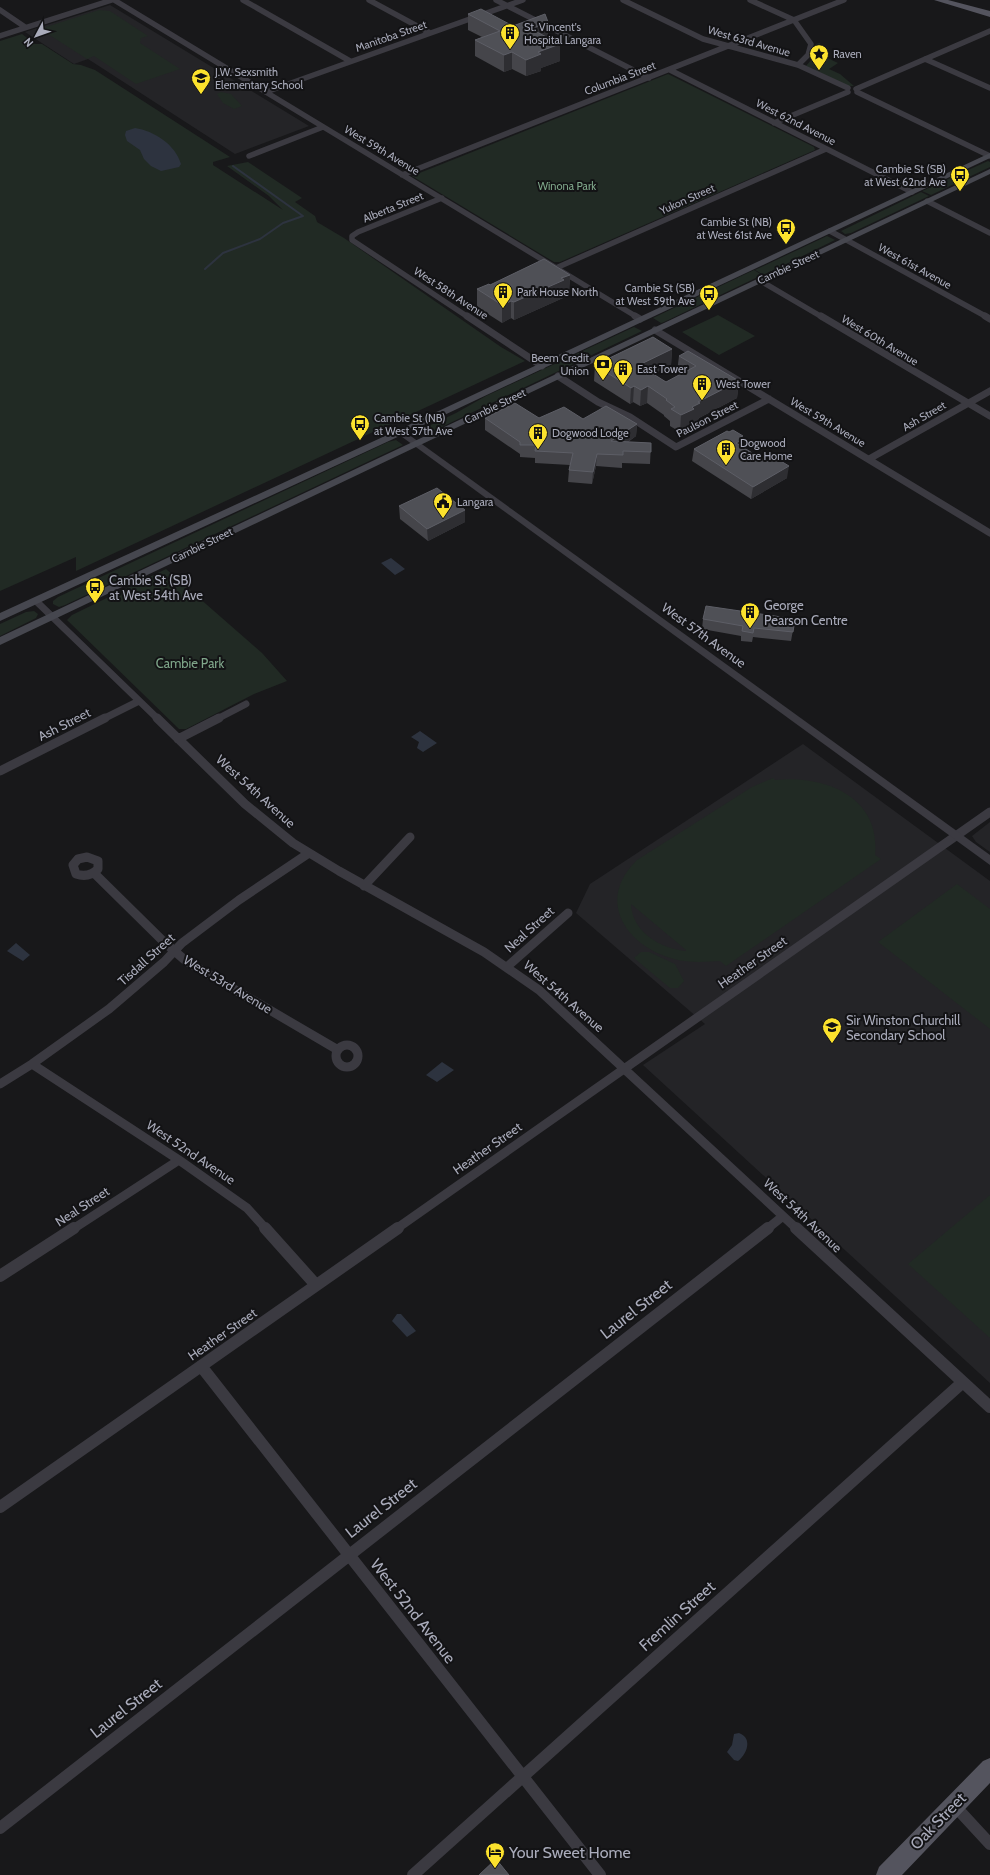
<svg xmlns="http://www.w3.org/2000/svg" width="990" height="1875" viewBox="0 0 990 1875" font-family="Cabin,sans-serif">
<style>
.built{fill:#242427}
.green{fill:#212a24;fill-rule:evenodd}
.water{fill:#2d333f}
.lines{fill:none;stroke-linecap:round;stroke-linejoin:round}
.stream{stroke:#2d333f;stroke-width:2}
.minor-far3{stroke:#3b3a41;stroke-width:5.5}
.minor-far2{stroke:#3b3a41;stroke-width:7}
.minor-far1{stroke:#3b3a41;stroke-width:9}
.minor{stroke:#3b3a41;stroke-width:12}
.tertiary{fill:#3b3a41;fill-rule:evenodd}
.secondary{fill:#46474f;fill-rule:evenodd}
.primary{fill:#54545e;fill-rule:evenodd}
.wall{fill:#45454a}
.shaded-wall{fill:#2e2e32}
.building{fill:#4f5056;stroke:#5d5e66}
.labels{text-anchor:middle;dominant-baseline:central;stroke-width:4;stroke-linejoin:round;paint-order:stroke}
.far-poi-label{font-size:11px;fill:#a9abba;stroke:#131315;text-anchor:start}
.far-street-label{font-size:11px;fill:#a9abba;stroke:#131315}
.far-park-label{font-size:11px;fill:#7fa68a;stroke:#131315}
.poi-label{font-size:13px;fill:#a9abba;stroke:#131315;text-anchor:start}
.street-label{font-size:13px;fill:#a9abba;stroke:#131315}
.park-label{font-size:13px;fill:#7fa68a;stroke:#131315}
.near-street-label{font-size:16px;fill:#a9abba;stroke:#131315}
.near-poi-label{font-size:16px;fill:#a9abba;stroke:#131315;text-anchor:start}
</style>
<rect width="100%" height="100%" fill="#18181a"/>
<path class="built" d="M110,5L309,126L235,154L88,59L74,64L25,32Z
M803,744L990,881V1383L643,1065L705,1024L576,913L590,884Z
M990,822V852L976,842L972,836Z"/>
<path class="green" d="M99,10L110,11L148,36L141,38L140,43L180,69L136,84L94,56L87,59L40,29Z
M22,34L35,44H42L73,64L81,65L95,70L230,157L213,162V165L283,210L269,196L227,166L248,162L302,198L295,202L315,216L317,222L344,238L501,347L525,361L76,571V557L0,591V41Z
M820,43L823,56L838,63L829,69L840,74L854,86H848L806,66L816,54V44Z
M668,74L814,147L815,150L560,262H554L412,176Z
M221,92L231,94L242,106L234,109L223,103L217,94Z
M988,161L990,162V167L931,195L922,191Z
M921,192L929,196L851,233L845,234L841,231Z
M827,236L835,240L764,275L755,270Z
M754,270L762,275L664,322L661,323L653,318Z
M718,315L755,336L719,355L682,332Z
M634,327L642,331L425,435L420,430L456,413L486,396Z
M396,440L403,445L65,605L59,607L53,604V601L58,597L388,442Z
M166,569L262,653L287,681L254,694L186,729H179L67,620L72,615Z
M34,611L38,614L36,618L0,636V624L26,612Z
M773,778L775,780C824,775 881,796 875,855L881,859L726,966L720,961C704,962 689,963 674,959C626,946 595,901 637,860L752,787ZM631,904L686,950V951C661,949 632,932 631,904Z
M957,884L990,909V1029L878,942Z
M641,952H649L675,964L684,981L678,988H670L634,958Z
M990,1195V1338L908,1264Z"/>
<path class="water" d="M135,128C154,131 175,144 181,164L179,167L161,171L151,166L144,159L140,150L127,141L125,135L126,131Z
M391,558L405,569L395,575L381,563Z
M420,731L437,743L423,752L417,748L419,742L411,737Z
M16,943L30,955L23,961L7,951Z
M442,1062L454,1070L437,1082L426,1075Z
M397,1314H401L416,1331L407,1337L392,1321Z
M739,1733C753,1738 747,1754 738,1761L734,1760L727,1752L732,1745L734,1734Z"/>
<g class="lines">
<path class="stream" d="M205,269L223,253L260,239L283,223L303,216L233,166"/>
<path class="minor-far3" d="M114,0L637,317
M243,0L350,61
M369,0L430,33
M496,0L649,78
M623,0L703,39L798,65L848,88
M750,0L794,20L811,44L808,55L798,65
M0,10L25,27
M0,36L112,0
M925,59L990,88
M670,70L912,192
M856,89L990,31
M266,92L523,0
M857,92L990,156
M774,123L848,92
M249,156L323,127
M402,175L844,0
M442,198L358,232L352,236V240L468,317
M927,201L990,233
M830,231L987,317
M556,268L826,149
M759,280L822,317"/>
<path class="minor-far2" d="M467,316L542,366
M635,316L640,319
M821,316L990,416
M985,316L990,319
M655,330L990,533
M558,376L598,402L630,417L676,447L769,399
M869,459L990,391
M36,601L158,719
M103,719L139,701
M217,719L246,704"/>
<path class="minor-far1" d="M157,718L245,804L293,843L339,871L484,952L539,990L797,1229
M178,739L219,718
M0,771L105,718
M87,857L98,861V869C92,875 85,877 76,874L73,865L78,859Z
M94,873L164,942L186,961L338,1050
M364,886L410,837
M508,966L568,913
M336 1056a11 11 0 1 1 22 0a11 11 0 1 1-22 0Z
M32,1064L179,1160L247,1208L266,1229
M0,1084L32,1064L109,1009L164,962L182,943L239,900L309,853
M73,1229L179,1160
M396,1229L990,812
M767,1229L783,1216"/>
<path class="minor" d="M265,1228L316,1285
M796,1228L990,1407
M0,1276L74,1228
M201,1366L600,1875
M0,1507L398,1228
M954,1805L990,1844
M0,1828L768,1228
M413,1875L963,1382"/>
<path class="tertiary" d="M401,429L990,855V865L398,434L396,432Z"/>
<path class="secondary" d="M990,153V158L404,434L0,621V613L398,430Z
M990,169V174L0,645V637Z"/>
<path class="primary" d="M934,0H948L990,11V17Z
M990,1758V1783L902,1875H876L879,1867L983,1761Z"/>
</g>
<path class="wall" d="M468,14L513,26L548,38L560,44V61L541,68V71L526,76L512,69L504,72L475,56V40L482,37L468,30Z
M570,275L569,292L563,295V298L514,320L511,318L502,323L477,307V289L490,285Z
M672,349L671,365L653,374L666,382L681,374L677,372L679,356L739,381L737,398L699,418L698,420L693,423V425L680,432L670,426V421L664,416V415L647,403L640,406L633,402L630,404L594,381L595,365Z
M485,418L583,419L637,424L636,436L628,442L651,443L650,464L622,463V468L596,466L592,484L568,482L569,470L570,465L535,463V458L520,457V454L485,430Z
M742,439H743L742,447L787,478L751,499L692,461L694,449Z
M399,506L465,522L428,541L400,519Z
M703,619H795L791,641L753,637L752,642L741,641V636L702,629Z"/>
<path class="shaded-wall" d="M548,22V39L531,29Z
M560,44V61L541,68V71L526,76V60L538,52Z
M512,52V69L504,72V55Z
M570,275L569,292L563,295V298L514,320V302Z
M511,301V318L502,323V305Z
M672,349L671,365L638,382L639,365Z
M739,381L737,398L699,418L698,420L693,423V425L680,432L681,415L698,402Z
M634,386L633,402L630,404L631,388Z
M648,386L647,403L640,406L641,390Z
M637,424L636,436L611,453V441Z
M743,436L742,440L743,439L741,452L736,443L740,437Z
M597,454L596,466L592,484L593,472Z
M789,466L787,478L751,499L753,487Z
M465,510V522L428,541L427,529Z"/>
<path class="building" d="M481,9L513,26L545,14L548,22L531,29L560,44L538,52L541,54L526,60L512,52L504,55L475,40L500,31L468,14Z
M544,259L570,275L561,278L564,280L514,302L511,301L502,305L477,289L489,284L490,285Z
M653,337L672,349L639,365L666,382L696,366L679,356L688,351L739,381L698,402L700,403L692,407L694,409L681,415L671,409L675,407L666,400L667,399L648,386L641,390L634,386L631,388L595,365Z
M515,403L539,418L564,407L583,419L606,406L637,424L611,441L651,443V452L623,451V455L597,454L593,472L569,470L573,453L535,451L536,445H520V442L485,418Z
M733,430L743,436L740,437L743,439L736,443L767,462L772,459L775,461L779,460L789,466L753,487L694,449L727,431L729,432Z
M437,488L465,510L427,529L399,506Z
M706,606L795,619L793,632L754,628L753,633L742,631L743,626L703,619Z
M496,1859L509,1875H479Z"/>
<defs>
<g id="building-pin" transform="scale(1)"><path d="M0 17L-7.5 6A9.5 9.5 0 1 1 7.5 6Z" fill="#fce22d" stroke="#131315"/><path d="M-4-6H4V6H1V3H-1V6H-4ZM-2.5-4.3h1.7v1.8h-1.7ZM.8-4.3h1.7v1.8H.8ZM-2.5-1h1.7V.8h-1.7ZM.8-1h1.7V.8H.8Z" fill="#111"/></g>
<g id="sight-pin" transform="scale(1)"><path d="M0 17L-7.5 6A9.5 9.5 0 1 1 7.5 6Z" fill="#fce22d" stroke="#131315"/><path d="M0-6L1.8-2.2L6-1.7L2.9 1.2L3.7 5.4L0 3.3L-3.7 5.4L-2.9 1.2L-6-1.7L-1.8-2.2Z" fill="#111"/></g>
<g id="school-pin" transform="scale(1)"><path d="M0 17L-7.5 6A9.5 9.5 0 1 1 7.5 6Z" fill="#fce22d" stroke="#131315"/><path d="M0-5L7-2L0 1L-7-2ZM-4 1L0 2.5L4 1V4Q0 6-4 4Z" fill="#111"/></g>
<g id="bus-pin" transform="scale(1)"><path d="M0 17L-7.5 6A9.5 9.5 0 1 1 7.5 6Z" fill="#fce22d" stroke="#131315"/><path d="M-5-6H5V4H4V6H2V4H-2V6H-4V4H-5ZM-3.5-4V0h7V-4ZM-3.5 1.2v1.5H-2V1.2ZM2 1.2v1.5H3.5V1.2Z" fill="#111"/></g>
<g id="bank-pin" transform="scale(1)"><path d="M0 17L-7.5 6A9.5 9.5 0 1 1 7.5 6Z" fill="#fce22d" stroke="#131315"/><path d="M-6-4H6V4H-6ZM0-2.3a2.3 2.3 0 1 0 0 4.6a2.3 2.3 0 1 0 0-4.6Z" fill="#111"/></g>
<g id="civic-pin" transform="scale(1)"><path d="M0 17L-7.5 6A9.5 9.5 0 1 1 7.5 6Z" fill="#fce22d" stroke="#131315"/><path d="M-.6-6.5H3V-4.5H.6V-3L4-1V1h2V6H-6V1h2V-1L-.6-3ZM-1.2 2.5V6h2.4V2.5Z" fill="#111"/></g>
<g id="hotel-pin" transform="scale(1)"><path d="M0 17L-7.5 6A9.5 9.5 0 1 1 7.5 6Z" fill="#fce22d" stroke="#131315"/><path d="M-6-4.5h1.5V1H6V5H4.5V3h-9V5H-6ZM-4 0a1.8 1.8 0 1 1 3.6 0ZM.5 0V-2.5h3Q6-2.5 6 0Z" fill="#111"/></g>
</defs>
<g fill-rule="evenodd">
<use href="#building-pin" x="510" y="33"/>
<use href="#sight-pin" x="819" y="54"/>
<use href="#school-pin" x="201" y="78"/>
<use href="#bus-pin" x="960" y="175"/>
<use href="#bus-pin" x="786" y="228"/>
<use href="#building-pin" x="503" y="292"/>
<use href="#bus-pin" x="709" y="294"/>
<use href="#bank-pin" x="603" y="364"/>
<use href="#building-pin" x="623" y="369"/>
<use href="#building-pin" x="702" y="384"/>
<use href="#bus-pin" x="360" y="424"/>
<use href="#building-pin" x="538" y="433"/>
<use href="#building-pin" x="726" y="449"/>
<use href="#civic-pin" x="443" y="502"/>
<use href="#bus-pin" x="95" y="587"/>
<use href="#building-pin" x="750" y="612"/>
<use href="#school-pin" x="832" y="1027"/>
<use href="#hotel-pin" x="495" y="1852"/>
</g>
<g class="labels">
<g class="far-poi-label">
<text x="524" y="27">St. Vincent's<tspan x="524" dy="13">Hospital Langara</tspan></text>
<text x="833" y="54">Raven</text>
<text x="215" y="72">J.W. Sexsmith<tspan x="215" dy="13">Elementary School</tspan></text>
<text x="946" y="169" text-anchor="end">Cambie St (SB)<tspan x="946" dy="13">at West 62nd Ave</tspan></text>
<text x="772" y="222" text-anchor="end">Cambie St (NB)<tspan x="772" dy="13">at West 61st Ave</tspan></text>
<text x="695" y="288" text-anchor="end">Cambie St (SB)<tspan x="695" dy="13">at West 59th Ave</tspan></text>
<text x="517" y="292">Park House North</text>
<text x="589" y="358" text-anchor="end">Beem Credit<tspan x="589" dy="13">Union</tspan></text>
<text x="637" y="369">East Tower</text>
<text x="716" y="384">West Tower</text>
<text x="374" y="418">Cambie St (NB)<tspan x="374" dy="13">at West 57th Ave</tspan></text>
<text x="552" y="433">Dogwood Lodge</text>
<text x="740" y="443">Dogwood<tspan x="740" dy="13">Care Home</tspan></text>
<text x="457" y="502">Langara</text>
</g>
<g class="far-street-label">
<text transform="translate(391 36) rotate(-19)">Manitoba Street</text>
<text transform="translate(749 41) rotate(16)">West 63rd Avenue</text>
<text transform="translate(620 78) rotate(-21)">Columbia Street</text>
<text transform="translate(796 122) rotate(27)">West 62nd Avenue</text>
<text transform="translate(382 150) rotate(31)">West 59th Avenue</text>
<text transform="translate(687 199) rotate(-24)">Yukon Street</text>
<text transform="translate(393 207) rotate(-22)">Alberta Street</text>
<text transform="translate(915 266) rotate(29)">West 61st Avenue</text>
<text transform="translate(788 267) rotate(-25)">Cambie Street</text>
<text transform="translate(451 293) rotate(33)">West 58th Avenue</text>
<text transform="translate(880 340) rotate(31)">West 60th Avenue</text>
<text transform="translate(495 406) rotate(-26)">Cambie Street</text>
<text transform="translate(924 416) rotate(-30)">Ash Street</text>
<text transform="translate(707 419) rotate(-27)">Paulson Street</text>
<text transform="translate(828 422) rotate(31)">West 59th Avenue</text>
<text transform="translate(202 545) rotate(-26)">Cambie Street</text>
</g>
<g class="far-park-label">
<text x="567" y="186">Winona Park</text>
</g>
<g class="poi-label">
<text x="109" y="580">Cambie St (SB)<tspan x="109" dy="15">at West 54th Ave</tspan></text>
<text x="764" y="605">George<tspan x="764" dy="15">Pearson Centre</tspan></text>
<text x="846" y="1020">Sir Winston Churchill<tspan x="846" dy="15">Secondary School</tspan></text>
</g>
<g class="street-label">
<text transform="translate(704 635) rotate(36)">West 57th Avenue</text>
<text transform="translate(64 724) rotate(-27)">Ash Street</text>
<text transform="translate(256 791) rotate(42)">West 54th Avenue</text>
<text transform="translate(529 929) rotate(-42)">Neal Street</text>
<text transform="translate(146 959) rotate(-42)">Tisdall Street</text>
<text transform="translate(752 962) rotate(-35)">Heather Street</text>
<text transform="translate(228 984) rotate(31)">West 53rd Avenue</text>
<text transform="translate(564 996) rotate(41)">West 54th Avenue</text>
<text transform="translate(487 1148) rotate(-35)">Heather Street</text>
<text transform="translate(191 1152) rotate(34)">West 52nd Avenue</text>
<text transform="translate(82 1206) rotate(-33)">Neal Street</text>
<text transform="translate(803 1215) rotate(43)">West 54th Avenue</text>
<text transform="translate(222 1334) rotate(-35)">Heather Street</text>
</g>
<g class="park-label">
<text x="190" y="663">Cambie Park</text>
</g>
<g class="near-street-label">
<text transform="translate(636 1309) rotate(-38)">Laurel Street</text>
<text transform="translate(381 1508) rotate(-38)">Laurel Street</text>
<text transform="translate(413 1611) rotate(52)">West 52nd Avenue</text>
<text transform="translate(677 1616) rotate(-42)">Fremlin Street</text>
<text transform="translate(126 1708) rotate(-38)">Laurel Street</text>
<text transform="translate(938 1821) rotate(-46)">Oak Street</text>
</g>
<g class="near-poi-label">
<text x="509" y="1852">Your Sweet Home</text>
</g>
</g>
<g transform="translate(36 36) rotate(229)" stroke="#131315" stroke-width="3" paint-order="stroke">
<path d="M0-3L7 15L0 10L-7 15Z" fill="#a9abba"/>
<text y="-6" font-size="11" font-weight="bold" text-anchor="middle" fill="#a9abba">N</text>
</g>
</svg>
